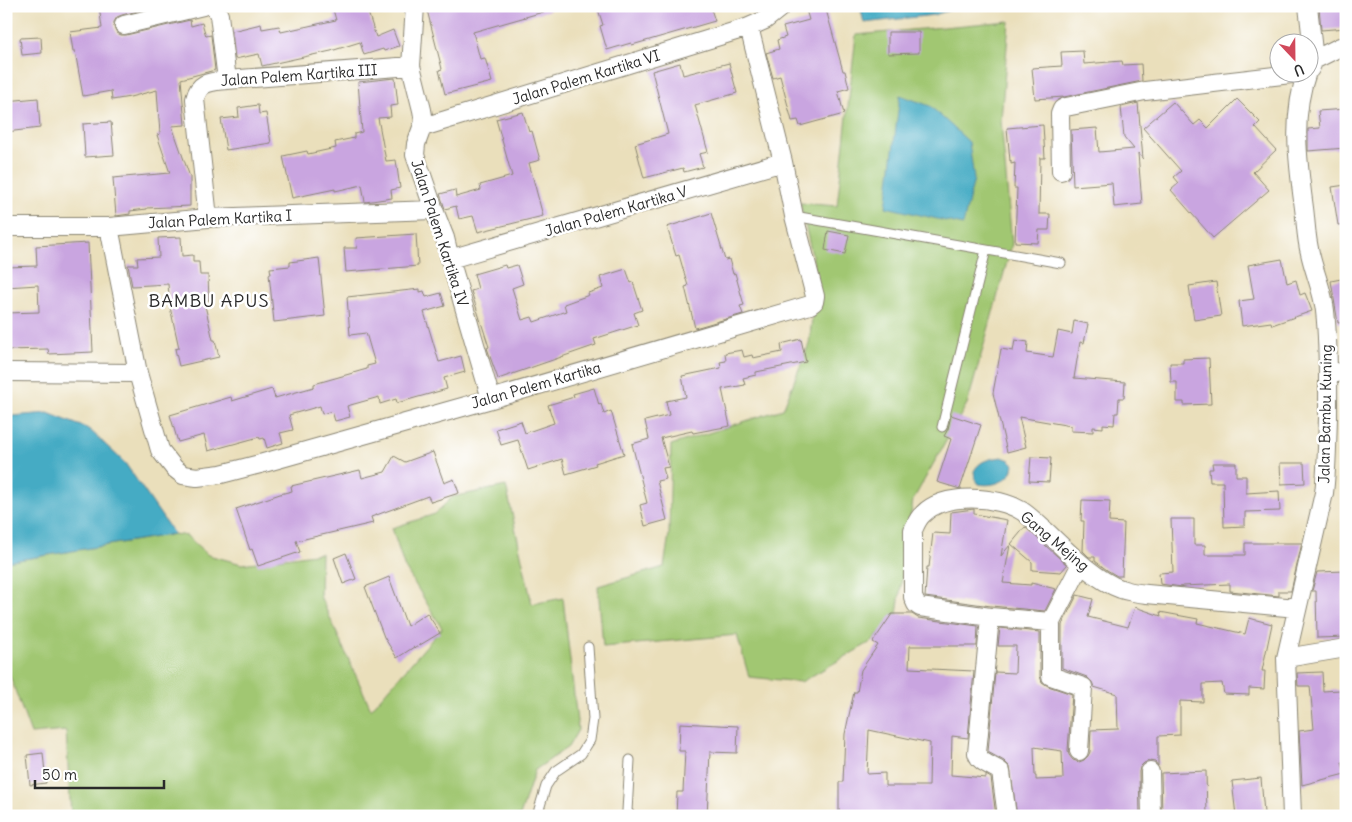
<svg xmlns="http://www.w3.org/2000/svg" width="1352" height="822" viewBox="0 0 1352 822" font-family="Delius,sans-serif">
<style>
.green{fill:#a1c772;stroke:#66794e}
.water{fill:#44abc4;stroke:#386b78}
.building{fill:#c9a5e0;fill-rule:evenodd}
.lines{fill:none;stroke-linecap:round;stroke-linejoin:round}
.service-casing{stroke:#8a8573;stroke-width:11}
.minor-casing{stroke:#8a8573;stroke-width:20}
.service{stroke:#fff;stroke-width:9}
.minor{stroke:#fff;stroke-width:18}
.labels{text-anchor:middle;dominant-baseline:central;stroke-width:5;stroke-linejoin:round;paint-order:stroke}
.street-label{font-size:15px;fill:#2b2b2b;stroke:#fff}
.quarter-label{font-size:18px;letter-spacing:1px;fill:#2b2b2b;stroke:#fff}
</style>
<rect width="100%" height="100%" fill="#fff"/>
<filter id="ink" filterUnits="userSpaceOnUse"><feTurbulence type="fractalNoise" baseFrequency=".02" numOctaves="2"/><feDisplacementMap in="SourceGraphic" scale="10" xChannelSelector="R" yChannelSelector="G"/><feConvolveMatrix kernelMatrix="1 2 1 2 8 2 1 2 1" color-interpolation-filters="sRGB"/></filter>
<filter id="wash" filterUnits="userSpaceOnUse"><feTurbulence type="fractalNoise" baseFrequency=".0096" numOctaves="4" result="noise"/><feDisplacementMap in="SourceGraphic" scale="20" xChannelSelector="R" yChannelSelector="G"/><feGaussianBlur stdDeviation="1.12" result="paint"/><feColorMatrix in="noise" values="0 0 0 0 0 0 0 0 0 0 0 0 0 0 0 0 0 1.4 0 .05"/><feComposite in="paint" operator="in"/></filter>
<g filter="url(#wash)">
<rect width="100%" height="100%" fill="#eadfbb"/>
<path class="green" d="M1009,21L1001,120L1012,244L968,402L913,500L897,614L871,642L801,682L749,677L737,635L603,647L598,586L664,567L669,534L671,445L783,409L809,344L817,277L800,203L837,206L856,35Z
M506,486L532,604L563,598L578,730L568,747L535,770L520,816H71L66,731L31,734L6,665V562L174,534L187,536L208,555L242,564L321,553L320,596L371,709L442,628L404,566L392,528L435,514L452,497Z"/>
<path class="water" d="M860,6H963L934,15L864,23Z
M900,95L930,106L969,142L974,179L963,225L886,207Z
M48,413L89,429L125,463L174,534L6,562V418L12,416Z
M1002,457L1010,460L1014,464C1012,481 993,487 979,484L975,479L974,471C980,460 989,459 1002,457Z"/>
<g id="blocks">
<path class="building" d="M99,6H157L122,15L117,17L114,22V27L117,33L121,35H126L190,20L191,26L202,23L206,36L211,35L215,70L181,79L185,125L172,126L190,177V206L147,208V209L130,211V214L116,216L113,178L170,173L157,135L160,134L157,90L130,97L112,100L111,91L83,96L75,51H73L70,32L102,28Z
M332,6H366L376,37L393,30L399,46L384,51L383,49L364,55L360,42L331,51L262,66L259,54L235,59L232,31L261,24L262,29L279,26L281,32L336,20Z
M426,6H549L550,10L473,32L480,59L485,58L492,82L445,94L439,70L442,69Z
M597,6H710L715,21L632,45L631,43L607,50L600,26L603,25Z
M805,6H825L843,71H845L849,88L838,91L844,114L800,126L798,120L792,121L780,76L773,78L766,53L779,49L777,40L786,37L783,27L809,20Z
M1319,6H1346V28L1321,30Z
M888,32H919V53L888,54Z
M41,37L42,53L22,55L20,38Z
M1083,51L1084,64L1122,61L1123,65L1141,64L1142,81L1064,97L1035,99L1032,68L1062,66L1061,52Z
M680,63L683,75L729,63L737,93L695,105L708,152L699,154L703,167L684,172L683,168L644,178L635,144L668,134L652,71Z
M395,78L398,105L390,106L391,117L378,118L386,161L396,160L400,188L391,190L392,198L365,202L362,185L335,191V189L292,198L283,156L307,151L308,154L336,148L335,142L354,138V134L362,132L358,82Z
M38,98L40,128L6,132V101Z
M1237,99L1260,122L1255,127L1276,150L1253,172L1269,190L1213,238L1171,190L1179,183L1174,177L1181,171L1143,128L1173,102L1194,125L1200,120L1208,128Z
M1138,103L1143,159L1138,153L1142,204L1114,207L1112,183L1073,186L1071,130L1097,128L1099,152L1134,149L1124,137L1121,107Z
M258,105L259,114L266,113L271,143L226,150L221,119L239,117L238,108Z
M1346,109V148L1308,151V129L1320,128L1318,111Z
M523,112L529,132L532,131L540,160L529,163L543,216L478,232L473,216L459,219L456,206L445,209L440,194L455,190L456,197L481,190L480,185L512,176L496,119Z
M111,122L114,155L85,157L83,124Z
M1043,125L1045,158H1040L1039,214H1050L1049,230H1039L1038,243L1015,242L1017,188H1014L1015,163L1011,164V160L1010,161L1007,128Z
M1346,185V224L1338,225L1332,187Z
M711,213L725,260L729,259L733,274L735,273L744,305L740,306L743,314L695,328L685,287L688,286L679,255L676,256L667,227Z
M828,231L849,235L845,254L825,250Z
M416,234L418,266L346,272L344,248H357L356,238Z
M181,237L182,256L193,255V262H199L200,275H208L209,300L204,301L213,340H215L219,357L179,366L175,349L179,348L170,307L168,284L132,286L128,265H138L137,258L159,257L158,238Z
M88,243L93,352L49,354L48,349L6,350V313L39,312L38,285L6,287V267L37,266L36,246Z
M319,258L325,316L274,322L269,274H271L270,268L290,266V262Z
M1282,259L1287,283L1296,280L1300,295L1305,293L1312,311L1272,325L1271,322L1242,326L1239,301L1254,299L1248,265Z
M505,265L506,268L517,265L523,284L512,288L522,320L532,317L534,322L566,311L564,304L589,295L588,293L603,288L600,277L626,269L631,283L633,282L642,310L634,313L638,325L594,339L596,345L498,379L487,348L489,347L471,291L478,289L474,274Z
M1346,278V322L1338,323L1331,281Z
M1216,282L1221,316L1194,320L1189,286Z
M420,289V292L424,291L426,297L441,293L445,306L424,312L439,362L461,356L465,372L444,378L447,389L397,403L396,399L380,404L379,397L347,406L350,417L335,421L332,411L322,414L320,406L289,415L293,430L280,433L283,443L267,448L264,438L260,439L259,437L208,451L204,435L178,442L170,415L231,397L232,401L272,389L275,398L314,387V384L367,369V366L375,364L366,333L350,335L347,297Z
M1074,321L1088,324L1084,343L1080,342L1074,378L1125,382L1124,398H1119L1118,413H1115L1114,425L1103,424V428L1093,427V432L1071,431V426L1019,417L1026,447L1007,452L993,393L1001,349L1013,351L1015,340L1028,342L1027,353L1053,357L1058,331L1072,334Z
M801,339L806,362L756,372V375L743,378L745,385L722,389L730,426L693,433L692,431L661,438L669,467L663,468L666,479L657,481L667,520L645,526L640,505L647,503L632,444L649,439L645,421L669,415L666,401L686,397L682,376L721,368L720,362L726,361L725,353L742,350L744,357L752,355L753,358L782,352L781,344Z
M1209,358L1211,404L1184,405V402H1177V382H1171L1170,363H1183V359Z
M594,388L599,405L601,404L604,414L611,411L624,454L595,463L596,465L566,474L562,459L528,470L518,440L501,445L496,429L521,421L525,433L554,423L548,405L574,397L573,394Z
M951,415L981,425L960,489L937,482L951,439L944,436L948,429Z
M433,452L444,483L454,479L459,493L431,502L428,496L371,517L373,523L296,541L300,552L258,566L252,549L250,550L236,509L280,494L292,491L291,486L360,470L362,478L385,472L394,456L405,462Z
M1031,457L1051,458L1049,482L1029,481Z
M1212,463H1236V476H1246V493L1279,491L1280,511L1245,512V526L1224,527L1223,482H1210L1209,469H1213Z
M1280,463H1304L1305,483L1281,484Z
M1082,500L1110,501L1109,522L1124,523L1122,576H1117L1107,570L1095,561V557H1089L1083,551L1084,521H1081Z
M974,509V514L1007,520L1001,556L1010,545L1003,583L1031,585V583L1056,589L1045,611L991,606L925,597L927,567H929L933,533L950,534L951,512Z
M1171,519H1194V545H1205V555H1245V543H1302L1291,591H1279V596L1230,591V584L1182,586V587L1160,584L1159,573L1173,572Z
M1025,527L1067,565L1061,572L1032,570V562L1011,544Z
M346,553L356,579L343,584L334,558Z
M1346,571V592H1343L1346,637L1317,638L1316,591H1312L1317,572Z
M389,577L407,626L427,613L440,633L415,648L414,647L397,658L384,637L365,587Z
M1077,595L1093,599L1088,617L1128,627L1135,607L1161,616L1160,612L1198,619L1197,623L1245,634L1249,618L1272,624L1262,671H1265L1264,689L1249,688V695L1224,694L1222,683L1203,684V702L1180,701V735L1158,736V766L1155,762L1149,761L1144,763L1140,767L1139,772L1140,816H1017L1010,767L1004,761L988,752L995,672L1015,673L1016,646H998L1000,628L1040,632V676L1042,682L1048,686L1072,694L1068,750L1069,755L1073,760L1079,762L1084,760L1088,756L1090,752L1091,730L1118,729L1117,694L1094,687L1092,682L1087,677L1062,668V625ZM1034,747L1062,751L1063,779L1036,780V776H1035Z
M892,614H912L918,618L978,626L977,646H910L909,668L974,671L968,738L952,736L951,775L986,778V775L991,778L996,816H839V782H843L845,734L854,692H857L861,670L878,645L873,642ZM869,730L930,743L929,786H885V773L867,774Z
M1322,672L1323,691L1340,690V697L1346,696V762H1342L1345,774L1302,785L1299,731L1314,729L1310,686H1298L1297,673Z
M680,723L738,726L737,753L710,752L707,816H676L677,792H683L685,751H679Z
M43,753L46,783L30,785L27,755Z
M1206,771L1207,816H1162L1161,773Z
M1261,778L1264,813L1236,816L1232,781Z"/>
</g>
</g>
<g filter="url(#ink)">
<use href="#blocks" fill-opacity="0" stroke="#8a8573" stroke-width="1"/>
<g class="lines">
<g class="service-casing">
<path id="service" d="M794,216L1061,263
M942,427L986,250
M630,760L627,811L631,816
M537,816L546,786L556,771L581,754L590,740L593,719L588,647"/>
</g>
<g class="minor-casing">
<path id="minor" d="M214,6L219,15L227,80
M415,6L411,66L422,110L424,122L416,144L415,155L434,210L445,238L450,259L491,399
M1308,6L1314,60
M124,25L203,6
M1310,69L1314,60L1340,47L1346,48
M423,127L749,27
M1061,171L1060,114L1062,109L1066,107L1145,91L1291,74H1306
M208,218L195,99C199,81 211,82 227,80L411,66
M6,227H109L208,218L434,210
M109,227L138,373
M450,259L783,162
M6,372L138,373L160,450L174,468L183,475L197,477L221,474L260,464L491,399L810,305L814,302L815,296L794,216L783,162L749,27L765,20L780,8L781,6
M1328,375L1346,371
M1081,564L1051,622L990,617L920,607L916,604L913,597V530C916,524 918,518 923,514C945,492 998,496 1022,511C1031,517 1040,526 1048,533C1068,552 1095,580 1121,589C1129,592 1138,593 1147,594L1297,608
M990,617L977,753C980,764 993,765 1001,772L1007,816
M1051,622V676L1083,687L1079,751
M1286,658L1346,648
M1150,772L1151,816
M1292,816L1286,658L1324,493C1327,468 1327,443 1328,418C1328,382 1329,347 1325,311C1323,291 1314,272 1310,253C1306,238 1306,223 1304,208C1298,163 1291,116 1307,72"/>
</g>
<use href="#service" class="service"/>
<use href="#minor" class="minor"/>
</g>
</g>
<g class="labels">
<g class="street-label">
<text transform="translate(299 75) rotate(-4)">Jalan Palem Kartika III</text>
<text transform="translate(586 77) rotate(-17)">Jalan Palem Kartika VI</text>
<text transform="translate(616 211) rotate(-16)">Jalan Palem Kartika V</text>
<text transform="translate(220 219) rotate(-3)">Jalan Palem Kartika I</text>
<text transform="translate(440 233) rotate(72)">Jalan Palem Kartika IV</text>
<text transform="translate(536 385) rotate(-16)">Jalan Palem Kartika</text>
<text transform="translate(1325 414) rotate(-89)">Jalan Bambu Kuning</text>
<text transform="translate(1055 541) rotate(40)">Gang Mejing</text>
</g>
<g class="quarter-label">
<text x="209" y="300">BAMBU APUS</text>
</g>
</g>
<rect width="1352" height="822" fill="none" stroke="#fff" stroke-width="25"/>
<g transform="translate(1294 58) rotate(158)"><circle r="24" fill="#ffffff" stroke="#aaaaaa"/>
<path d="M0-4L9 19L0 12L-9 19Z" fill="#d1495b"/>
<text y="-8" font-size="14" font-weight="bold" text-anchor="middle" fill="#2b2b2b">U</text>
</g>
<path d="M35 780v8h129v-8" fill="none" stroke="#2b2b2b" stroke-width="2.5"/>
<text x="42" y="780" font-size="15" fill="#2b2b2b" stroke="#ffffff" stroke-width="4" paint-order="stroke">50 m</text>
</svg>
